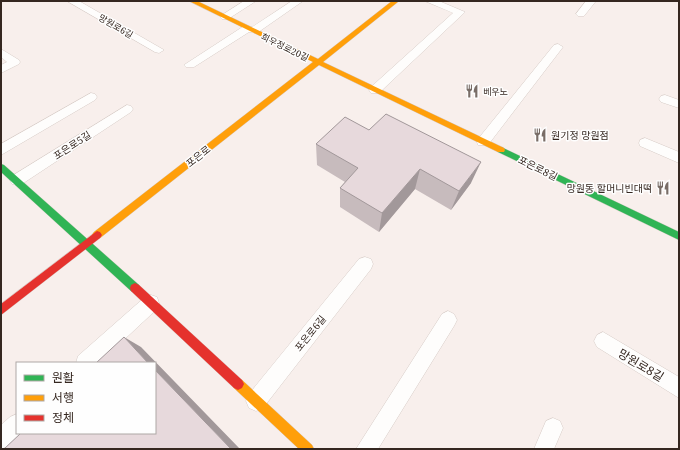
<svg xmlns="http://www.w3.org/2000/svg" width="680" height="450" viewBox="0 0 680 450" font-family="'Noto Serif','Noto Sans KR',serif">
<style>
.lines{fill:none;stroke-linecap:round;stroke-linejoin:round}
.lane-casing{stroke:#d7ccc7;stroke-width:1}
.fast-casing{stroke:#d7ccc7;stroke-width:1}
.slow-casing{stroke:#d7ccc7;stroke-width:1}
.jam-casing{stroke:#d7ccc7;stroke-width:1}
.lane{fill:#fefdfc;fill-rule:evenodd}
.fast{fill:#30b455;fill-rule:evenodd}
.slow{fill:#ff9f0a;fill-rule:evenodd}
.jam{fill:#e5322d;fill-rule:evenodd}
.wall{fill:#c7bbbd}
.shaded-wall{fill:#a2989a}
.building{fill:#e7d9dc;stroke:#a2989a}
.labels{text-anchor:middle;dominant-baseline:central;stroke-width:3;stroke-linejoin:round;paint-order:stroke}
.far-street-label{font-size:9px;fill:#352720;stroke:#fefefe}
.far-poi-label{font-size:9px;fill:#352720;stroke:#fefefe;text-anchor:start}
.poi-label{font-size:10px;fill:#352720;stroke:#fefefe;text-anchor:start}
.street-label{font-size:10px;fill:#352720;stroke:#fefefe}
.near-street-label{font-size:12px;fill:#352720;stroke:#fefefe}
</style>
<rect width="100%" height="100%" fill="#f8efec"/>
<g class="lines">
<g class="lane-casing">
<path id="lane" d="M67,1H79L164,50L159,53L155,52Z
M244,1H256L228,19H222L220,17L222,15Z
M292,1H303L257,33L249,32L194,67H186L184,65L244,26L252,27Z
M425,1H439L465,12L379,93H371L369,90L371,87L453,13Z
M586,1H596L584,16H578L576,14Z
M558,44L563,47L488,145H478L477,142L478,139L554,45Z
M1,49L19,60L20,62L19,64L1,73V65L7,62L1,57Z
M91,93L95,94L97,97L95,100L1,155V144Z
M665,95L679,100V108L661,102L659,99L661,96Z
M127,105L131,106L133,109L131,112L22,184L17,185L12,184L10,180L12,176Z
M645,138L679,152V163L640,146L639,143L640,140Z
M365,257L371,259L373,264L371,269L263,408L256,411L249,408L246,401L249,394L359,259Z
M151,295L157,297L159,303L157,309L99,363H76L78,356L145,297Z
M448,311L454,314L457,320L454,326L378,449H356L442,314Z
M603,332L679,377V398L597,347L594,341L597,335Z
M17,414V433H22L8,446L1,449V425L10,417Z
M553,418L560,421L563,428L554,449H534L546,421Z"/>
</g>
<g class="fast-casing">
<path id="fast" d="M501,147L679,232V240L498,152L497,150L498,148Z
M1,164L4,165L139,285L140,288L139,291L135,293L131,291L1,172Z"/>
</g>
<g class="slow-casing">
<path id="slow" d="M189,1H197L318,59L392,1H399L323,62L504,148L505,150L504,152H498L319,65L100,238L97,239L94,238L92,235L94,232L313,62Z
M238,378L242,380L312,445L314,449H299L234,388L232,384L234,380Z"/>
</g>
<g class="jam-casing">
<path id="jam" d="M97,231L100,232L102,235L100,238L1,315V304Z
M135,283L139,285L242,380L244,384L242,388L238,390L234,388L131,291L130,288L131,285Z"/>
</g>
<use href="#lane" class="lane"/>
<use href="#fast" class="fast"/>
<use href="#slow" class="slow"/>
<use href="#jam" class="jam"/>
</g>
<path class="wall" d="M369,130L471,183L451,210L415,189L379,232L340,207V188L345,182L317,165L316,144Z"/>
<path class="shaded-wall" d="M481,162L471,183L451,210L459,191Z
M420,169L415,189L379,232L382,213Z
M124,337L141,347L240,449H231L155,370V363H148Z"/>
<path class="building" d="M386,114L481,162L459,191L420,169L382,213L340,188L358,168L316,144L345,117L369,130Z
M124,337L148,363H96Z
M155,370L231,449H4L21,433H155Z"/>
<defs>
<g id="restaurant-bare" transform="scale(1.08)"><path d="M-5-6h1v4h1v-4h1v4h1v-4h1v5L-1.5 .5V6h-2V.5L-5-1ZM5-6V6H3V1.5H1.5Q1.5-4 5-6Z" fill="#796d67" stroke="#fefefe" stroke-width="2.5" paint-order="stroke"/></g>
</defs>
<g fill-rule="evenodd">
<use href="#restaurant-bare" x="472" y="91"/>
<use href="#restaurant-bare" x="540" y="135"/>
<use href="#restaurant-bare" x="663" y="188"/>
</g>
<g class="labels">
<g class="far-street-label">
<text transform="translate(116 26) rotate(30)">망원로6길</text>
<text transform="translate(285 47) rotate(26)">희우정로20길</text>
</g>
<g class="far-poi-label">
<text x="483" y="91">베우노</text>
</g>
<g class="poi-label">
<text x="551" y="135">원기정 망원점</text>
<text x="652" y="188" text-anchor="end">망원동 할머니빈대떡</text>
</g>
<g class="street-label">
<text transform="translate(72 145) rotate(-33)">포은로5길</text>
<text transform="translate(198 156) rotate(-38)">포은로</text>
<text transform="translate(538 168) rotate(26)">포은로8길</text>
<text transform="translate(310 333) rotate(-51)">포은로6길</text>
</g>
<g class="near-street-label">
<text transform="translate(641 365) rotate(31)">망원로8길</text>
</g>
</g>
<rect width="680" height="450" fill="none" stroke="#352720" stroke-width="4"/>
<rect x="16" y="362" width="140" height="72" fill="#fefefe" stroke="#aea8a5"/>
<rect x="24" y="375" width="20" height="6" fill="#30b455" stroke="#aea8a5"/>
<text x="52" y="382" font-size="12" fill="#352720">원활</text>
<rect x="24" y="395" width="20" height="6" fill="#ff9f0a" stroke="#aea8a5"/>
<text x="52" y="402" font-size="12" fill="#352720">서행</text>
<rect x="24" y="415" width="20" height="6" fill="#e5322d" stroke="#aea8a5"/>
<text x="52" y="422" font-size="12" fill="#352720">정체</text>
</svg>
